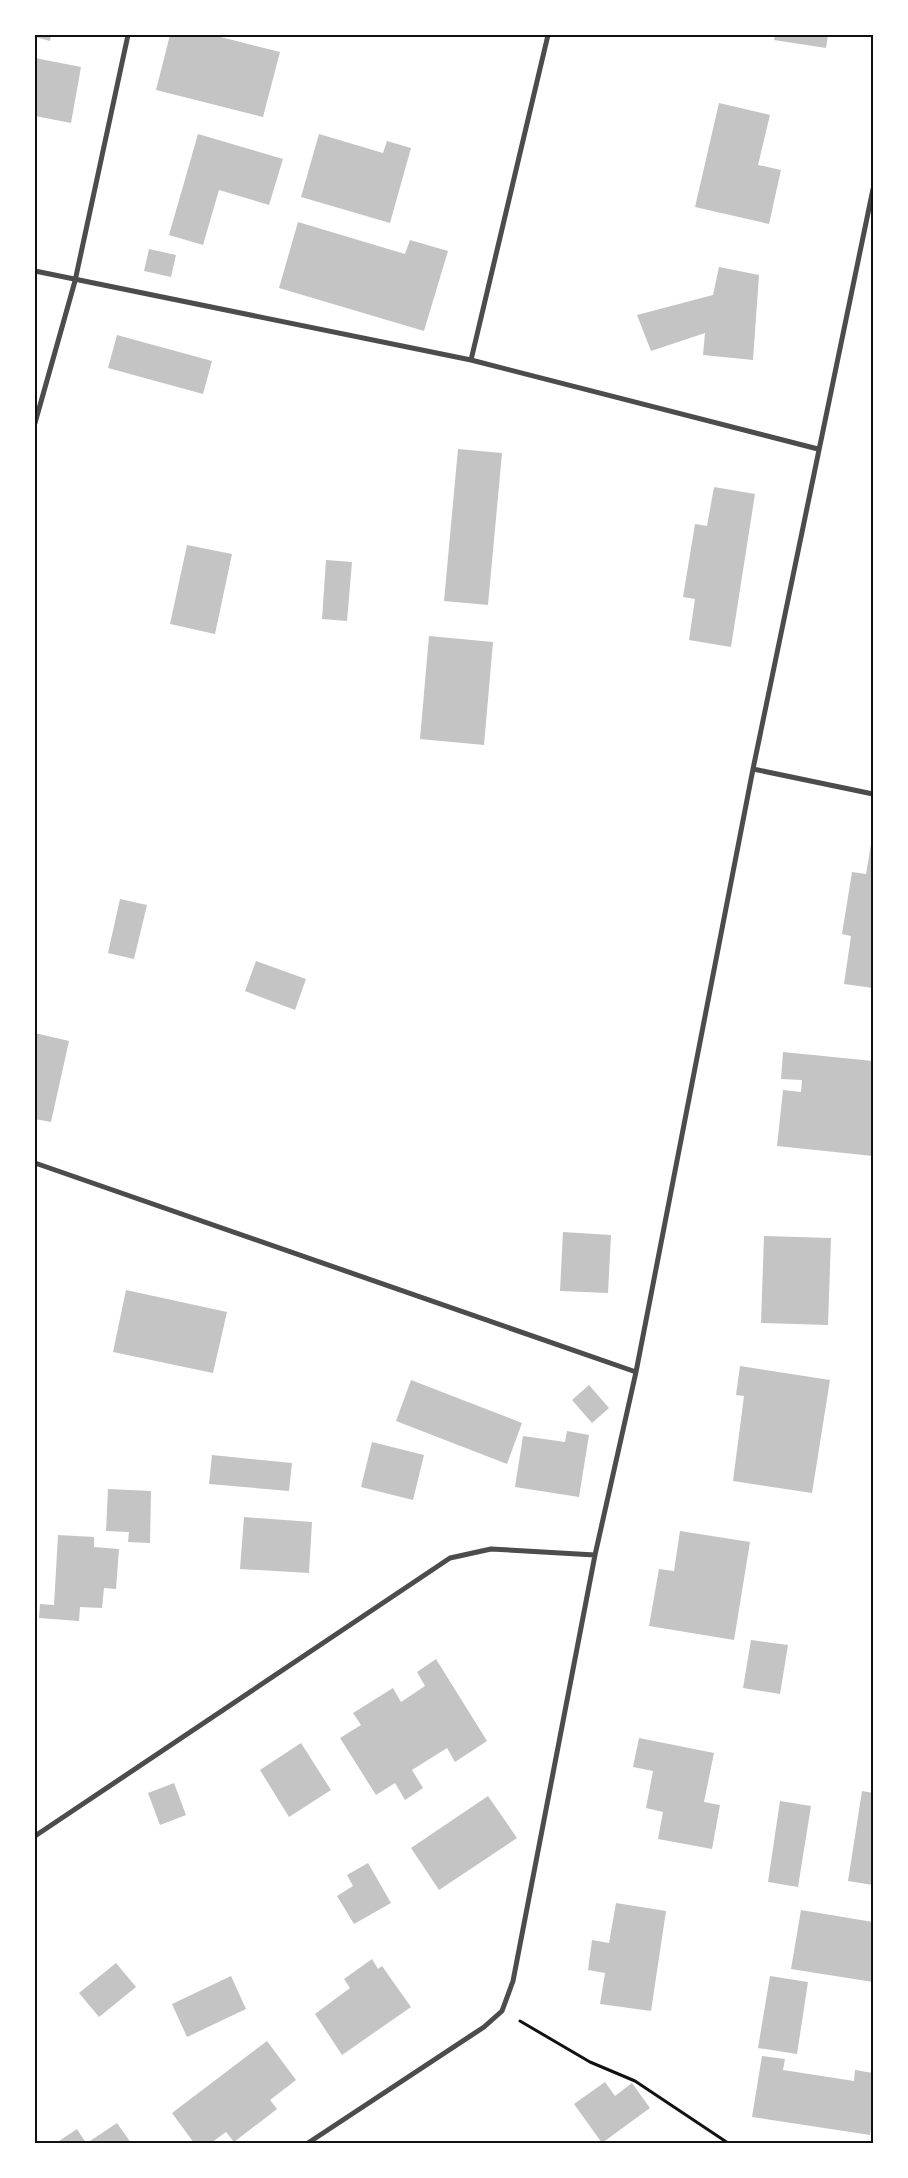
<svg xmlns="http://www.w3.org/2000/svg" width="908" height="2178" viewBox="0 0 908 2178" font-family="'IBM Plex Sans',sans-serif">
<style>
.building{fill:#c4c4c4}
.lines{fill:none;stroke-linecap:round;stroke-linejoin:round}
.path{stroke:#111;stroke-width:3}
.minor{stroke:#4c4c4c;stroke-width:5}
.neatline{fill:none;stroke:#111;stroke-width:2}
</style>
<rect width="100%" height="100%" fill="#fff"/>
<path class="building" d="M35,35H51L50,41L35,37Z
M170,35H213L280,52L263,117L156,90Z
M775,35H828L826,48L774,40Z
M35,58L81,67L71,123L35,116Z
M719,103L770,115L758,165L781,170L769,224L695,207Z
M198,134L283,159L269,205L219,190L203,245L169,235Z
M319,134L383,153L387,141L411,148L390,223L301,197Z
M298,222L405,254L410,240L448,251L424,331L279,288Z
M149,249L176,255L171,277L144,271Z
M719,267L759,275L753,360L703,355L705,333L651,351L637,315L713,295Z
M117,335L212,361L203,394L108,368Z
M458,449L502,453L488,605L444,601Z
M714,487L755,494L731,647L689,640L695,599L683,597L695,524L707,526Z
M187,545L232,554L215,634L170,624Z
M326,560L352,562L347,621L322,619Z
M429,636L493,642L484,745L420,739Z
M872,838H873V988L844,984L851,936L842,934L852,872L866,874Z
M120,899L147,905L134,959L108,953Z
M256,961L306,979L295,1010L245,991Z
M35,1033L69,1041L51,1122L35,1119Z
M783,1052L873,1061V1156L777,1146L783,1090L801,1092L802,1080L781,1079Z
M563,1232L611,1235L608,1293L560,1291Z
M764,1236L831,1238L828,1325L761,1323Z
M126,1290L227,1312L213,1373L113,1352Z
M740,1366L830,1380L812,1493L733,1481L744,1396L736,1395Z
M411,1380L522,1423L507,1464L396,1421Z
M589,1385L609,1408L592,1423L572,1400Z
M567,1431L589,1435L579,1497L515,1487L523,1436L565,1442Z
M372,1442L424,1455L413,1500L361,1487Z
M212,1455L292,1463L289,1491L209,1484Z
M108,1489L151,1491L150,1543L128,1542L129,1532L106,1531Z
M244,1517L312,1522L309,1573L240,1569Z
M680,1531L750,1542L734,1640L649,1626L659,1569L674,1571Z
M58,1535L94,1537V1547L119,1549L116,1589L104,1588L102,1608L80,1607L79,1621L39,1618L40,1604L54,1605Z
M751,1640L788,1645L780,1694L743,1688Z
M436,1659L487,1741L455,1762L447,1748L412,1770L423,1788L405,1800L395,1783L376,1795L340,1738L361,1725L353,1713L393,1688L401,1702L425,1686L417,1672Z
M639,1738L714,1753L704,1802L720,1805L712,1849L658,1839L663,1812L646,1808L653,1771L633,1767Z
M301,1743L331,1790L289,1817L260,1770Z
M174,1783L186,1815L160,1825L148,1793Z
M862,1791L873,1793V1885L848,1881Z
M488,1796L517,1838L439,1890L411,1848Z
M780,1801L811,1806L798,1887L768,1882Z
M368,1863L391,1903L354,1924L337,1896L353,1886L347,1875Z
M616,1903L666,1911L651,2011L600,2004L605,1973L588,1970L592,1940L609,1943Z
M801,1910L873,1922V1982L791,1969Z
M372,1959L378,1969L382,1966L411,2007L342,2055L315,2014L350,1988L344,1979Z
M116,1963L136,1987L99,2017L79,1993Z
M231,1976L246,2009L187,2037L172,2004Z
M770,1976L808,1982L797,2054L758,2048Z
M267,2041L296,2080L270,2100L277,2109L234,2142L226,2132L211,2143H194L172,2113Z
M762,2056L785,2059L783,2070L854,2081L855,2070L873,2073V2114L870,2135L752,2117Z
M605,2082L615,2096L632,2083L650,2108L602,2143L574,2104Z
M117,2123L131,2143H87Z
M77,2129L86,2143H56Z"/>
<g class="lines">
<path class="path" d="M520,2021L590,2062L635,2081L728,2143"/>
<path class="minor" d="M35,271L471,360L818,449
M471,360L548,35
M35,423L75,281L128,35
M753,769L873,794
M35,1163L636,1372
M35,1836L450,1558L491,1549L595,1555
M308,2143L484,2027L502,2011L513,1981L595,1555L636,1372L753,769L873,189"/>
</g>
<rect width="908" height="2178" fill="none" stroke="#ffffff" stroke-width="72"/>
<rect x="36" y="36" width="836" height="2106" class="neatline"/>
</svg>
